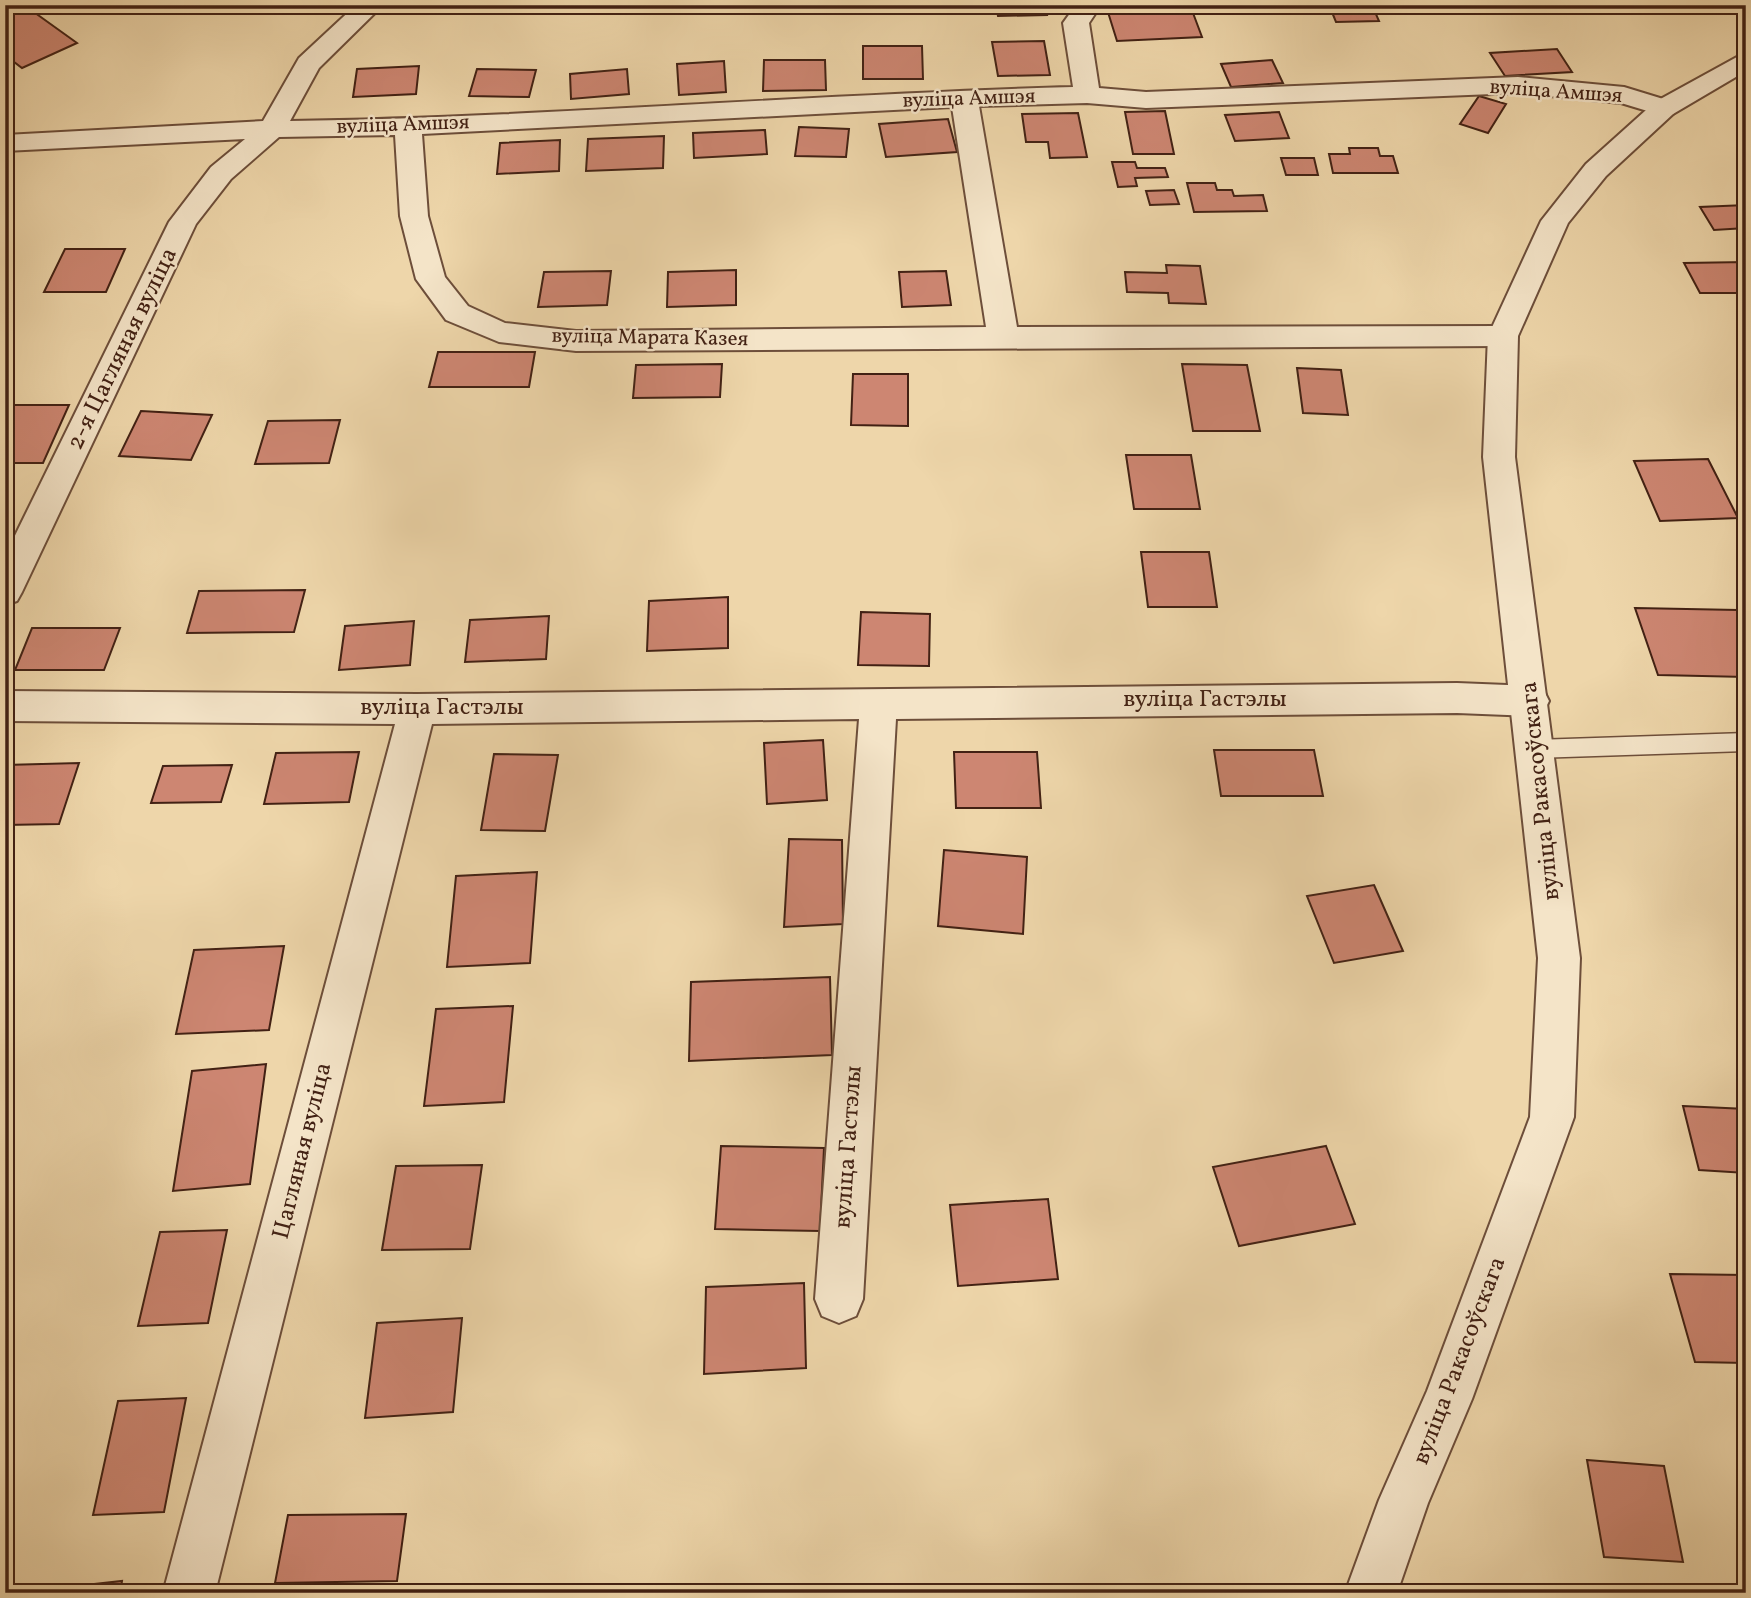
<svg xmlns="http://www.w3.org/2000/svg" width="1751" height="1598" viewBox="0 0 1751 1598" font-family="Vollkorn,serif">
<style>
.building{fill:#cd8672;stroke:#422114;stroke-width:2}
.lines{fill:none;stroke-linecap:round;stroke-linejoin:round}
.service-casing{stroke:#6d4e3a;stroke-width:3}
.minor-casing{stroke:#6d4e3a;stroke-width:4}
.tertiary-casing{stroke:#6d4e3a;stroke-width:4}
.service{fill:#f4e4c8;fill-rule:evenodd}
.minor{fill:#f4e4c8;fill-rule:evenodd}
.tertiary{fill:#f4e4c8;fill-rule:evenodd}
.labels{text-anchor:middle;dominant-baseline:central;stroke-width:5;stroke-linejoin:round;paint-order:stroke}
.far-street-label{font-size:21px;fill:#422114;stroke:#f4e4c8}
.street-label{font-size:24px;fill:#422114;stroke:#f4e4c8}
</style>
<rect width="100%" height="100%" fill="#eed6aa"/>
<filter id="stains"><feTurbulence type="fractalNoise" baseFrequency=".00286" numOctaves="4"/><feColorMatrix values="0 0 0 0 .2 0 0 0 0 .09 0 0 0 0 .02 0 0 0 .5 -.17"/></filter>
<radialGradient id="worn" r=".72"><stop offset=".6" stop-color="#630" stop-opacity="0"/><stop offset="1" stop-color="#630" stop-opacity=".3"/></radialGradient>
<path class="building" d="M5,5H24L77,43L22,68L5,55Z
M996,5H1045L1047,15L998,16Z
M1190,5L1202,37L1117,41L1107,9Z
M1329,5H1372L1379,21L1336,22Z
M1044,41L1050,75L998,76L992,42Z
M863,46H922L923,79H863Z
M1557,49L1572,72L1505,76L1490,53Z
M764,60H825L826,90L763,91Z
M1272,60L1283,83L1231,87L1221,64Z
M724,61L726,92L679,95L677,64Z
M419,66L416,94L353,97L357,69Z
M477,69L536,70L529,97L469,96Z
M627,69L629,94L571,99L570,74Z
M1479,96L1506,104L1488,133L1460,124Z
M1165,111L1174,154H1133L1125,112Z
M1279,112L1289,138L1235,141L1225,115Z
M1078,113L1087,157L1050,158L1048,142H1026L1022,114Z
M948,119L957,152L886,157L879,124Z
M799,127L849,129L846,157L795,156Z
M765,130L767,154L694,158L693,133Z
M664,136L663,168L586,171L588,139Z
M560,140L559,171L497,174L500,143Z
M1349,148H1378L1380,156H1393L1398,173H1333L1329,154H1350Z
M1281,158H1314L1318,175H1286Z
M1112,162H1135L1137,168H1165L1168,177L1135,178L1137,186L1118,187Z
M1187,183H1215L1217,190H1232L1234,196L1263,195L1267,211L1194,212Z
M1174,190L1179,204L1150,205L1146,191Z
M1746,205V228L1714,230L1700,207Z
M65,249H125L106,292H44Z
M1746,262V293H1700L1684,263Z
M1166,265L1200,266L1206,304L1169,303L1168,293L1127,292L1125,272L1167,273Z
M736,270V305L667,307L668,272Z
M611,271L607,305L538,307L544,272Z
M946,271L951,305L902,307L899,272Z
M438,352H535L529,387H429Z
M722,364L720,397L633,398L636,365Z
M1182,364L1247,365L1260,431H1193Z
M1297,368L1341,370L1348,415L1303,413Z
M853,374H908V426L851,425Z
M13,405H69L43,463H5V421Z
M141,411L212,415L191,460L119,456Z
M340,420L329,463L255,464L268,421Z
M1126,455H1191L1200,509H1134Z
M1708,459L1738,518L1660,521L1634,461Z
M1141,552H1209L1217,607H1148Z
M305,590L294,632L187,633L199,591Z
M728,597V648L647,651L649,601Z
M1635,608L1738,610L1746,629V677L1658,675Z
M861,612L930,614L929,666L858,665Z
M549,616L546,659L465,662L470,620Z
M414,621L410,665L339,670L345,626Z
M32,628H120L104,670H15Z
M823,740L827,800L767,804L764,743Z
M1214,750H1314L1323,796H1221Z
M359,752L349,802L264,804L276,753Z
M954,752H1037L1041,808H956Z
M494,754L558,755L545,831L481,830Z
M79,763L59,824L5,825V765Z
M232,765L221,802L151,803L163,766Z
M789,839L842,840L843,924L784,927Z
M944,850L1027,857L1023,934L938,926Z
M537,872L530,963L447,967L456,876Z
M1374,885L1403,951L1334,963L1307,896Z
M284,946L269,1030L176,1034L194,950Z
M830,977L832,1055L689,1061L691,982Z
M513,1006L504,1102L424,1106L436,1009Z
M266,1064L250,1184L173,1191L192,1071Z
M1683,1106L1746,1109V1173L1699,1170Z
M721,1146L824,1148L820,1231L715,1229Z
M1326,1146L1355,1224L1239,1246L1213,1167Z
M482,1165L470,1249L382,1250L396,1166Z
M1048,1199L1058,1279L958,1286L950,1205Z
M227,1230L208,1323L138,1326L160,1232Z
M1670,1274L1746,1275V1363L1695,1362Z
M804,1283L806,1368L704,1374L706,1287Z
M462,1318L453,1412L365,1418L377,1323Z
M186,1398L164,1512L93,1515L118,1401Z
M1587,1460L1664,1466L1683,1562L1604,1557Z
M406,1514L397,1581L275,1583L288,1515Z
M122,1581L120,1593H23V1592Z"/>
<g class="lines">
<g class="service-casing">
<path id="service" d="M1746,733V751L1535,758L1527,755L1524,749L1527,743L1535,740Z"/>
</g>
<g class="minor-casing">
<path id="minor" d="M356,5H383L319,68L290,121C551,117 812,94 1073,87L1063,23L1076,5H1101L1089,23L1099,88L1146,92L1518,77L1624,87L1673,102L1677,108L1673,114L1664,116L1621,103L1518,93L1146,108L1087,103L979,106L1017,327L1503,326L1514,329L1518,336L1514,343L1503,346L576,351L499,342L446,320L416,279L400,216L395,135L279,137L231,179L196,224L22,592L17,601L5,605V556L169,222L211,167L245,139L5,151V135L263,121L299,58ZM952,107L986,327L576,331L505,323L468,306L445,277L428,216L422,134Z
M1457,683L1531,686L1544,691L1549,701L1544,711L1531,716L1457,713L896,719L863,1299L856,1316L839,1323L822,1316L815,1299L859,719L432,724L215,1593H163L395,724L5,721V691L417,694Z"/>
</g>
<g class="tertiary-casing">
<path id="tertiary" d="M1746,52V71L1673,114L1606,176L1568,223L1518,336L1515,457L1580,958L1574,1117L1472,1399L1428,1503L1397,1593H1345L1379,1500L1427,1391L1530,1117L1538,958L1483,457L1488,336L1541,221L1586,164L1655,102Z"/>
</g>
<use href="#service" class="service"/>
<use href="#minor" class="minor"/>
<use href="#tertiary" class="tertiary"/>
</g>
<g class="labels">
<g class="far-street-label">
<text transform="translate(1556 92) rotate(4)">вуліца Амшэя</text>
<text transform="translate(969 99) rotate(-2)">вуліца Амшэя</text>
<text transform="translate(403 125) rotate(-2)">вуліца Амшэя</text>
<text transform="translate(650 338) rotate(1)">вуліца Марата Казея</text>
</g>
<g class="street-label">
<text transform="translate(123 349) rotate(-64)">2-я Цагляная вуліца</text>
<text x="1205" y="700">вуліца Гастэлы</text>
<text x="442" y="708">вуліца Гастэлы</text>
<text transform="translate(1541 791) rotate(-96)">вуліца Ракасоўскага</text>
<text transform="translate(849 1147) rotate(-86)">вуліца Гастэлы</text>
<text transform="translate(303 1151) rotate(-76)">Цагляная вуліца</text>
<text transform="translate(1460 1361) rotate(-69)">вуліца Ракасоўскага</text>
</g>
</g>
<rect width="1751" height="1598" fill="none" stroke="#eed6aa" stroke-width="28"/>
<rect x="7" y="7" width="1737" height="1584" fill="none" stroke="#422114" stroke-width="3.5"/>
<rect x="14" y="14" width="1723" height="1570" fill="none" stroke="#422114" stroke-width="2"/>
<rect width="100%" height="100%" filter="url(#stains)"/>
<rect width="100%" height="100%" fill="url(#worn)"/>
</svg>
